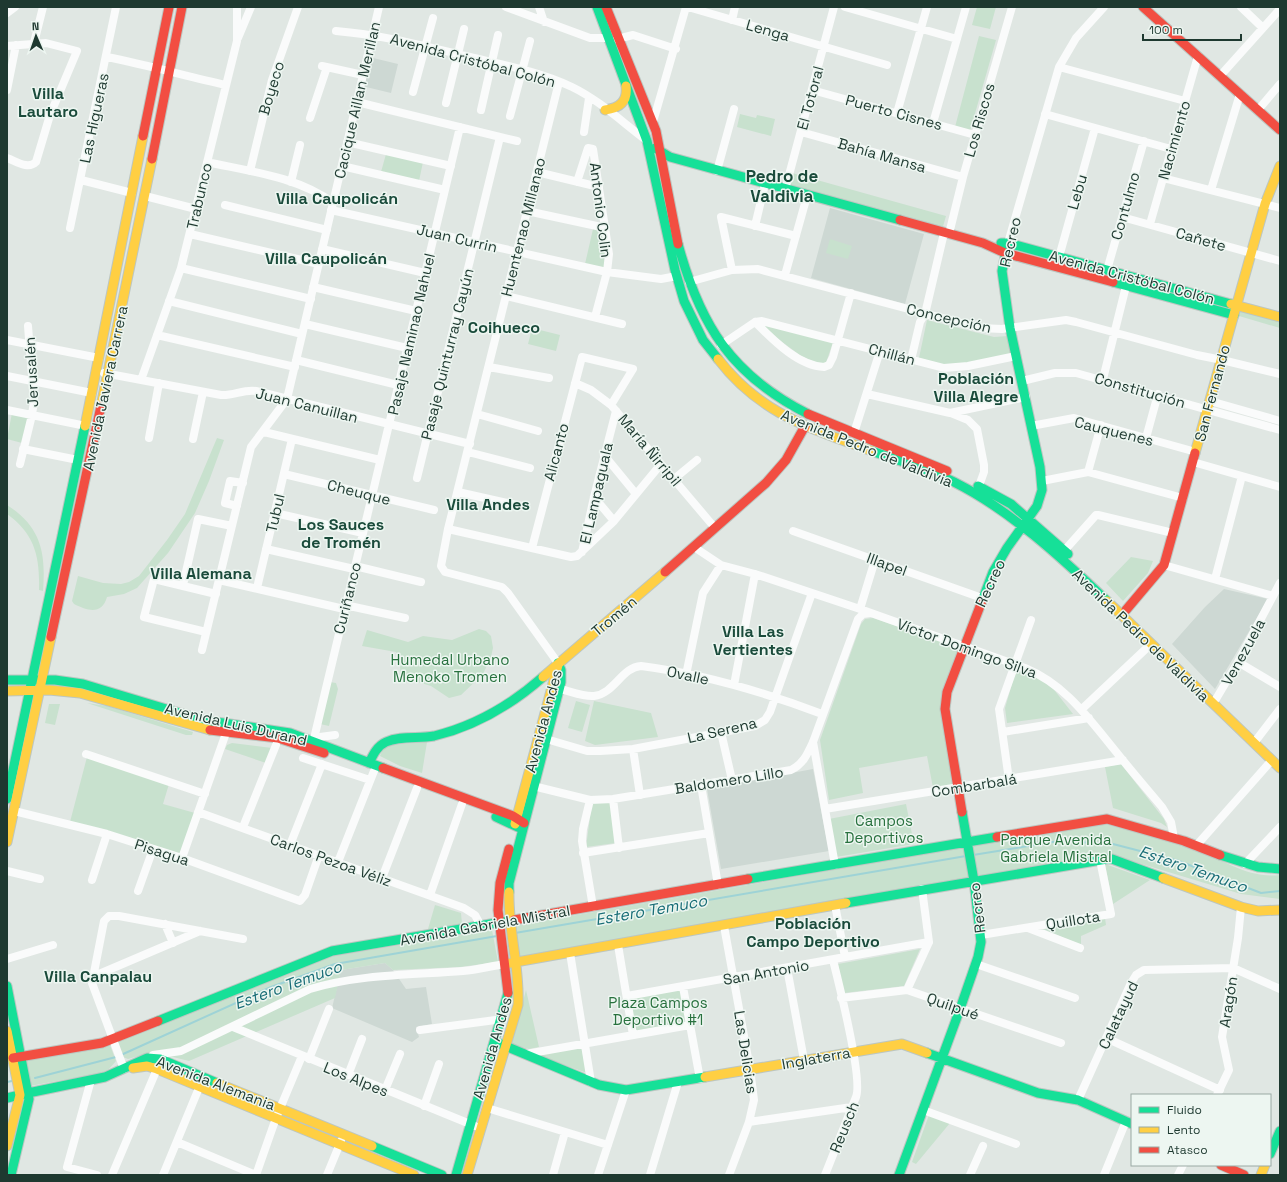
<svg xmlns="http://www.w3.org/2000/svg" width="1287" height="1182" viewBox="0 0 1287 1182" font-family="'Space Grotesk',sans-serif">
<style>
.built{fill:#cdd8d3}
.green{fill:#c8e1ce}
.lines{fill:none;stroke-linecap:round;stroke-linejoin:round}
.stream{stroke:#9ed3d6;stroke-width:2}
.fast-casing{stroke:#bcc6c1;stroke-width:11}
.slow-casing{stroke:#bcc6c1;stroke-width:11}
.jam-casing{stroke:#bcc6c1;stroke-width:11}
.street{stroke:#fafbfb;stroke-width:8}
.fast{stroke:#16e098;stroke-width:9}
.slow{stroke:#ffcf43;stroke-width:9}
.jam{stroke:#f24e42;stroke-width:9}
.labels{text-anchor:middle;dominant-baseline:central;stroke-width:3;stroke-linejoin:round;paint-order:stroke}
.street-label{font-size:15px;fill:#1e3930;stroke:#edf6f1}
.park-label{font-size:15px;fill:#28713e;stroke:#edf6f1}
.neighbourhood-label{font-size:16px;font-weight:bold;fill:#1a4b3b;stroke:#edf6f1}
.water-label{font-size:16px;font-style:italic;fill:#186d76;stroke:#edf6f1}
.quarter-label{font-size:17px;font-weight:bold;fill:#1a4b3b;stroke:#edf6f1}
</style>
<rect width="100%" height="100%" fill="#e0e7e3"/>
<path class="built" d="M369,57L398,64L391,93L362,86Z
M830,208L924,234L905,304L811,278Z
M1224,589L1268,599L1215,689L1172,644L1205,607Z
M813,769L829,851L721,869L707,789Z
M385,963L393,970L406,989L426,987L432,1024L416,1027L419,1037L412,1042L332,1008L341,970Z"/>
<path class="green" d="M977,7H996L990,29L972,25Z
M979,36L996,40L970,131L955,127Z
M740,114L756,118L757,115L775,119L771,136L737,127Z
M386,154L423,162L419,181L381,172Z
M792,173L946,216L942,230L788,187Z
M593,229L604,231L606,253L604,269L585,264Z
M830,239L852,246L848,259L826,253Z
M1240,311L1280,322V328L1239,316Z
M927,320L994,337L1008,336L1011,356L952,367L919,358Z
M763,323L833,342L826,363L822,365L801,356L762,327Z
M532,328L560,335L556,351L528,344Z
M12,413L28,417L22,443L7,439Z
M217,438L224,440L209,481L195,513L168,553L137,588L124,594L107,597C102,615 88,611 74,604L72,601L78,576L103,583L121,584L129,582L139,576L167,540L185,514Z
M7,505C41,527 46,552 43,591L39,590C40,557 35,534 7,514Z
M1131,557L1153,561L1148,573L1123,601L1106,583Z
M873,618L959,647L943,690L955,784L933,788L927,756L859,768L863,793L829,800L820,740L861,624L865,619Z
M367,630L408,642L423,636L452,640L479,629L486,631L491,636L493,648L491,657L483,674L461,695L449,698L431,686L401,677L399,657L396,652L362,646Z
M1016,670L1048,682L1073,714L1007,723L1005,708Z
M330,682L336,683L338,689L329,726L320,724Z
M576,701L590,705L582,732L568,728Z
M594,701L651,713L658,737L595,745L585,741Z
M87,703L107,706L193,732L192,735H186Z
M49,704H60L55,725L45,723Z
M427,742L422,773L400,766L380,756L384,747L389,745Z
M232,743L272,748L266,763L225,749L227,745Z
M87,757L169,784L163,804L195,813L181,855L70,822Z
M1121,764L1164,819L1167,827L1161,823L1113,808L1105,767Z
M611,800L616,843L586,847L592,802Z
M906,804L914,844L836,857L829,819Z
M1101,823C1132,832 1164,838 1193,848C1222,859 1248,879 1280,875V899L1241,894L1112,855L519,957L514,926Z
M1105,864L1150,880L1113,904Z
M435,905L461,913L462,924L428,929Z
M1105,918L1106,925L1081,936V945L1038,927Z
M492,930L498,962L460,967L393,970L385,963L341,970L335,998L189,1061L153,1052L128,1059L123,1057L117,1040L328,957Z
M920,949L904,986L844,993L838,964Z
M683,987L690,1025L633,1035L627,996Z
M526,990L539,1047L529,1049L512,1044Z
M110,1045L116,1061L109,1069L101,1073L30,1086L26,1061Z
M581,1046L587,1073L534,1054Z
M929,1115L950,1123L916,1164L912,1162Z"/>
<g class="lines">
<path class="stream" d="M973,855L1059,841L1113,844L1179,861L1261,893L1280,891
M515,933L966,856
M121,1055L271,987L335,964L497,936
M35,1078L116,1057
M7,1082L12,1081"/>
<g class="fast-casing">
<path id="fast" d="M597,7L647,141L675,270L684,301L703,340L718,359
M655,148L670,157L900,220
M1001,243H1008L1231,304
M678,244C700,325 731,375 808,414
M1113,282L1234,315
M872,451C899,461 929,469 954,482C1010,510 1062,558 1107,601
M978,486L1011,504L1068,554
M982,601L993,572L1007,548L1037,506L1042,490L1040,467L1010,328L1002,271L1008,243
M7,680H55L83,684L203,720L290,733L383,768
M369,763C373,755 377,746 386,742C401,735 418,739 434,736C475,726 511,705 543,677
M7,799L85,426
M496,817L522,829
M1220,855L1258,867L1280,869
M748,879L997,837
M509,892V883L561,682V670L558,663
M846,903L1107,859H1112L1163,878
M7,986L29,1099L11,1175
M158,1021L332,951L514,920
M496,1042L599,1085L626,1090L705,1077
M927,1053L1038,1093L1078,1100L1132,1124
M28,1093L105,1077L147,1058L160,1059L217,1083
M7,1098L28,1093
M372,1146L442,1175
M1270,1154L1280,1131
M456,1175L508,993
M899,1175L960,1009L978,957L981,942L974,881L962,812"/>
</g>
<g class="slow-casing">
<path id="slow" d="M605,110C620,108 628,101 626,86
M1231,304L1280,317
M718,359C760,414 810,428 872,451
M101,406L152,159
M85,426L143,136
M1195,453L1265,204L1280,166
M1107,601L1280,768
M543,677L665,572
M7,691L49,690L80,693L210,730
M515,824L558,665
M7,842L51,637
M1163,878L1241,907L1258,911L1280,910
M505,964L846,903
M7,1031L20,1095L7,1146
M133,1068L147,1066L157,1069L414,1175
M705,1077L902,1044L927,1053
M217,1083L372,1146
M467,1175L518,1005C520,967 508,930 509,892
M1261,1175L1265,1165"/>
</g>
<g class="jam-casing">
<path id="jam" d="M606,7L656,131L678,244
M1143,7L1280,130
M143,136L169,7
M152,159L182,7
M900,220L983,243L1005,253L1113,282
M808,414L947,471
M665,572L766,483L786,460L805,426
M1126,610L1164,565L1195,453
M51,637L101,406
M210,730L278,738L324,753
M383,768L513,816L524,823
M962,812L945,709L947,692L982,601
M997,837L1107,819L1184,841L1220,855
M514,920L748,879
M508,993L498,910L500,883L509,849
M13,1058L102,1043L158,1021
M1221,1165L1244,1175"/>
</g>
<path class="street" d="M506,7L590,38H608
M539,7L544,22
M688,7L887,65
M845,7L957,39
M1241,7L1263,28
M7,13L15,7
M732,20L735,7
M336,31C383,35 424,46 470,57C504,65 541,72 572,87C599,100 622,122 646,140
M238,38L251,7
M617,39L633,35L676,49
M34,43L43,7
M7,46L46,43L77,51L50,115L36,162C28,170 16,161 7,158
M107,57C147,65 186,76 226,85
M322,66L363,75
M1059,67L1185,101
M1220,76L1280,9
M7,90L16,45
M812,90L975,135
M413,92L433,18
M357,102L517,141
M446,103L464,29
M481,110L498,35
M1258,110L1280,84
M897,113L927,7
M1045,114L1171,149
M510,116L530,41
M310,118L327,67
M653,122L686,7
M933,123L966,7
M584,132L589,98
M801,132L963,177
M347,142L451,166
M207,162C248,171 299,177 333,203
M342,166L445,190
M250,171L272,80L298,7
M717,171L734,109
M537,172L599,187
M1163,178L1280,208
M81,180L132,193
M291,182L300,145
M577,182L588,148L593,149L609,254L607,272L595,317
M785,190L834,7
M1211,190L1240,94
M145,196L196,209
M225,205L327,230
M331,210L607,272L661,279L677,276
M527,211L606,228
M1122,217L1280,261
M1150,224L1198,56
M755,226L765,184
M70,228L116,7
M190,234L319,264
M949,234L963,177L1012,7
M1008,243L1059,67L1076,38L1104,7
M322,249L425,273
M1059,257L1095,128
M181,268L311,299
M732,270L721,217L796,236
M1107,270L1144,141
M785,275L807,196
M689,282L732,270L758,269L980,328L1002,329L1066,320L1076,322L1197,355L1222,360L1280,374
M313,287L416,311
M506,296L622,324
M169,301L302,334
M755,322C773,340 798,366 824,367L829,365L833,357L851,293
M305,324L407,348
M157,335L295,367
M7,340L99,358
M721,345L755,322L762,321L944,368L968,366L1016,356
M296,360L398,385
M911,360L920,322L925,314L944,233
M489,367L549,378
M104,373L221,395C233,396 244,389 256,391L470,444
M7,376L92,393
M1103,379L1126,286
M141,380L181,268L237,41V7
M1022,381L1055,373H1076L1280,430
M575,383L591,390L611,405L715,528
M867,394L950,413L1026,397
M1210,401L1280,421
M7,410L86,426
M951,413L968,420L977,429L984,465V472L979,486
M477,414L538,431
M1031,426L1074,418L1196,452
M264,432L380,460
M854,433L880,351
M149,438L159,383
M1146,438L1158,394
M193,439L203,392
M23,449L78,460
M468,452L530,468
M604,455L636,494
M1193,462L1280,487
M20,464L32,415L34,401L28,326
M1088,472L1101,425
M284,474L434,510
M417,478L500,137
M674,479L697,460
M1042,481L1088,472L1183,498
M458,492L521,506
M594,497L614,521
M237,506L225,503L230,481L243,483
M275,513L363,533
M448,529L571,557L577,556L614,521L661,464
M793,531L982,598
M694,547L721,565L755,574L860,609L1025,668C1064,684 1087,716 1113,748C1129,768 1145,787 1162,807L1171,822L1174,838
M532,548L582,357L633,369L611,405
M266,549L354,569
M1064,551L1096,515H1098L1173,533
M582,552L594,497L616,411
M1164,565L1273,596
M355,566L421,582
M1215,579L1242,476
M219,580L344,609
M183,585L198,519L232,526
M257,588L292,439
M345,605L405,618
M860,609L875,560
M206,632L144,617L154,579L216,594
M202,650L251,447L287,399L379,7
M1238,662L1280,687
M558,663L508,593L502,587L445,572L441,566L448,529L559,82
M686,675L703,593L721,565
M734,685L755,574
M560,689C570,691 583,697 594,696C614,694 622,667 641,666C703,674 764,692 822,714
M1216,699L1238,662L1280,583
M1082,709L1151,644
M721,732L732,780
M1003,732L1089,718
M320,737L335,735
M546,739L587,751H600L633,749L755,726L765,720L770,712L812,593
M1257,739L1280,709
M813,742L835,865
M312,747L460,127
M633,749L640,795
M86,754L205,794
M303,758L370,780
M1009,780L999,709L1031,620
M701,785L718,885
M533,786L590,800L613,799L791,770C803,764 807,755 813,742L858,619L863,614L870,613
M613,799L619,848
M590,800L583,829L582,841L593,907
M825,809L1123,760
M14,811L107,834L182,858L300,901L305,895L319,855
M198,812L464,908L475,915L481,926
M243,827L276,745
M290,845L322,764
M1196,846L1272,760
M583,853L709,833
M182,858L226,733
M338,862L374,771
M1245,864L1280,827
M7,871L40,879
M382,878L417,788
M92,880L107,834
M138,891L153,849
M430,895L462,804
M835,905L845,957
M165,924L173,943
M724,926L750,1069L754,1100L749,1122L729,1175
M1028,928L1080,948
M981,935L1111,914L1100,860
M618,945L633,1035
M570,953L591,1082
M7,959L53,945
M976,964L1075,998
M787,968L804,1060
M92,977L200,931
M683,987L700,1079
M907,990L929,942L922,889
M627,996L929,942
M841,998L907,990L1061,1043
M233,1027L475,1126
M420,1030L503,1019
M1106,1038L1220,1090
M526,1054L690,1025
M153,1055L181,1051L310,989C360,974 411,975 463,971C477,970 491,966 505,964
M309,1059L329,1009
M124,1069L92,983L104,921L109,916H119L243,939
M348,1075L362,1039
M91,1080L67,1167L97,1175
M385,1090L400,1054
M1217,1095L1229,1070L1222,1037L1238,938L1241,907
M1078,1100L1131,983L1136,975L1144,970L1233,968L1280,989
M424,1106L439,1064
M487,1108L608,1145
M923,1110L1016,1144
M749,1122L852,1107
M177,1142L256,1175
M112,1175L157,1069
M163,1175L201,1083
M256,1175L276,1118L302,1056
M327,1175L341,1141
M553,1175L565,1132
M598,1175L626,1090
M650,1175L678,1082
M825,1175L856,1097C863,1079 839,984 833,960
M970,1175L983,1146
M1104,1175L1126,1121
M1178,1175L1183,1165"/>
<use href="#fast" class="fast"/>
<use href="#slow" class="slow"/>
<use href="#jam" class="jam"/>
</g>
<g class="labels">
<g class="street-label">
<text transform="translate(768 30) rotate(16)">Lenga</text>
<text transform="translate(473 60) rotate(15)">Avenida Cristóbal Colón</text>
<text transform="translate(271 88) rotate(-73)">Boyeco</text>
<text transform="translate(810 98) rotate(-75)">El Totoral</text>
<text transform="translate(357 100) rotate(-77)">Cacique Aillan Merillan</text>
<text transform="translate(894 112) rotate(15)">Puerto Cisnes</text>
<text transform="translate(94 118) rotate(-78)">Las Higueras</text>
<text transform="translate(979 120) rotate(-74)">Los Riscos</text>
<text transform="translate(1174 140) rotate(-74)">Nacimiento</text>
<text transform="translate(882 155) rotate(16)">Bahía Mansa</text>
<text transform="translate(1077 192) rotate(-74)">Lebu</text>
<text transform="translate(199 196) rotate(-77)">Trabunco</text>
<text transform="translate(1125 206) rotate(-74)">Contulmo</text>
<text transform="translate(601 210) rotate(83)">Antonio Colin</text>
<text transform="translate(523 227) rotate(-76)">Huentenao Millanao</text>
<text transform="translate(457 238) rotate(13)">Juan Currin</text>
<text transform="translate(1201 239) rotate(16)">Cañete</text>
<text transform="translate(1010 242) rotate(-77)">Recreo</text>
<text transform="translate(1132 277) rotate(15)">Avenida Cristóbal Colón</text>
<text transform="translate(949 318) rotate(13)">Concepción</text>
<text transform="translate(411 334) rotate(-77)">Pasaje Naminao Nahuel</text>
<text transform="translate(447 354) rotate(-76)">Pasaje Quinturray Cayún</text>
<text transform="translate(892 354) rotate(15)">Chillán</text>
<text transform="translate(31 372) rotate(-93)">Jerusalén</text>
<text transform="translate(105 388) rotate(-78)">Avenida Javiera Carrera</text>
<text transform="translate(1140 390) rotate(16)">Constitución</text>
<text transform="translate(1212 393) rotate(-75)">San Fernando</text>
<text transform="translate(307 405) rotate(14)">Juan Canuillan</text>
<text transform="translate(1114 431) rotate(14)">Cauquenes</text>
<text transform="translate(867 448) rotate(22)">Avenida Pedro de Valdivia</text>
<text transform="translate(650 450) rotate(50)">María Ñirripil</text>
<text transform="translate(556 452) rotate(-75)">Alicanto</text>
<text transform="translate(359 492) rotate(14)">Cheuque</text>
<text transform="translate(596 493) rotate(-77)">El Lampaguala</text>
<text transform="translate(275 513) rotate(-77)">Tubul</text>
<text transform="translate(887 564) rotate(20)">Illapel</text>
<text transform="translate(990 583) rotate(-65)">Recreo</text>
<text transform="translate(347 598) rotate(-76)">Curiñanco</text>
<text transform="translate(614 616) rotate(-40)">Tromén</text>
<text transform="translate(1141 635) rotate(44)">Avenida Pedro de Valdivia</text>
<text transform="translate(967 648) rotate(20)">Víctor Domingo Silva</text>
<text transform="translate(1243 652) rotate(-61)">Venezuela</text>
<text transform="translate(688 675) rotate(12)">Ovalle</text>
<text transform="translate(543 721) rotate(-75)">Avenida Andes</text>
<text transform="translate(236 724) rotate(13)">Avenida Luis Durand</text>
<text transform="translate(722 730) rotate(-13)">La Serena</text>
<text transform="translate(729 780) rotate(-9)">Baldomero Lillo</text>
<text transform="translate(974 785) rotate(-9)">Combarbalá</text>
<text transform="translate(162 852) rotate(18)">Pisagua</text>
<text transform="translate(331 860) rotate(20)">Carlos Pezoa Véliz</text>
<text transform="translate(977 908) rotate(-97)">Recreo</text>
<text transform="translate(1073 920) rotate(-9)">Quillota</text>
<text transform="translate(485 925) rotate(-10)">Avenida Gabriela Mistral</text>
<text transform="translate(766 972) rotate(-10)">San Antonio</text>
<text transform="translate(1228 1002) rotate(-81)">Aragón</text>
<text transform="translate(953 1006) rotate(19)">Quilpué</text>
<text transform="translate(1118 1015) rotate(-65)">Calatayud</text>
<text transform="translate(492 1048) rotate(-74)">Avenida Andes</text>
<text transform="translate(746 1052) rotate(81)">Las Delicias</text>
<text transform="translate(816 1058) rotate(-10)">Inglaterra</text>
<text transform="translate(356 1079) rotate(22)">Los Alpes</text>
<text transform="translate(216 1083) rotate(21)">Avenida Alemania</text>
<text transform="translate(844 1127) rotate(-68)">Reusch</text>
</g>
<g class="park-label">
<text x="450" y="659">Humedal Urbano<tspan x="450" dy="17">Menoko Tromen</tspan></text>
<text x="884" y="820">Campos<tspan x="884" dy="17">Deportivos</tspan></text>
<text x="1056" y="839">Parque Avenida<tspan x="1056" dy="17">Gabriela Mistral</tspan></text>
<text x="658" y="1002">Plaza Campos<tspan x="658" dy="17">Deportivo #1</tspan></text>
</g>
<g class="neighbourhood-label">
<text x="48" y="93">Villa<tspan x="48" dy="18">Lautaro</tspan></text>
<text x="337" y="198">Villa Caupolicán</text>
<text x="326" y="258">Villa Caupolicán</text>
<text x="504" y="327">Coihueco</text>
<text x="976" y="378">Población<tspan x="976" dy="18">Villa Alegre</tspan></text>
<text x="488" y="504">Villa Andes</text>
<text x="341" y="524">Los Sauces<tspan x="341" dy="18">de Tromén</tspan></text>
<text x="201" y="573">Villa Alemana</text>
<text x="753" y="631">Villa Las<tspan x="753" dy="18">Vertientes</tspan></text>
<text x="813" y="923">Población<tspan x="813" dy="18">Campo Deportivo</tspan></text>
<text x="98" y="976">Villa Canpalau</text>
</g>
<g class="water-label">
<text transform="translate(1193 869) rotate(19)">Estero Temuco</text>
<text transform="translate(651 910) rotate(-10)">Estero Temuco</text>
<text transform="translate(288 985) rotate(-20)">Estero Temuco</text>
</g>
<g class="quarter-label">
<text x="782" y="176">Pedro de<tspan x="782" dy="20">Valdivia</tspan></text>
</g>
</g>
<rect width="1287" height="1182" fill="none" stroke="#1e3930" stroke-width="16"/>
<rect x="1131" y="1094" width="140" height="72" fill="#edf6f1" stroke="#9aaaa4"/>
<rect x="1139" y="1107" width="20" height="6" fill="#16e098" stroke="#9aaaa4"/>
<text x="1167" y="1114" font-size="12" fill="#1e3930">Fluido</text>
<rect x="1139" y="1127" width="20" height="6" fill="#ffcf43" stroke="#9aaaa4"/>
<text x="1167" y="1134" font-size="12" fill="#1e3930">Lento</text>
<rect x="1139" y="1147" width="20" height="6" fill="#f24e42" stroke="#9aaaa4"/>
<text x="1167" y="1154" font-size="12" fill="#1e3930">Atasco</text>
<g transform="translate(36 36) rotate(358)" stroke="#edf6f1" stroke-width="3" paint-order="stroke">
<path d="M0-3L7 15L0 10L-7 15Z" fill="#1e3930"/>
<text y="-6" font-size="11" font-weight="bold" text-anchor="middle" fill="#1e3930">N</text>
</g>
<path d="M1143 34v6h98v-6" fill="none" stroke="#1e3930" stroke-width="2"/>
<text x="1149" y="34" font-size="12" fill="#1e3930" stroke="#edf6f1" stroke-width="3" paint-order="stroke">100 m</text>
</svg>
